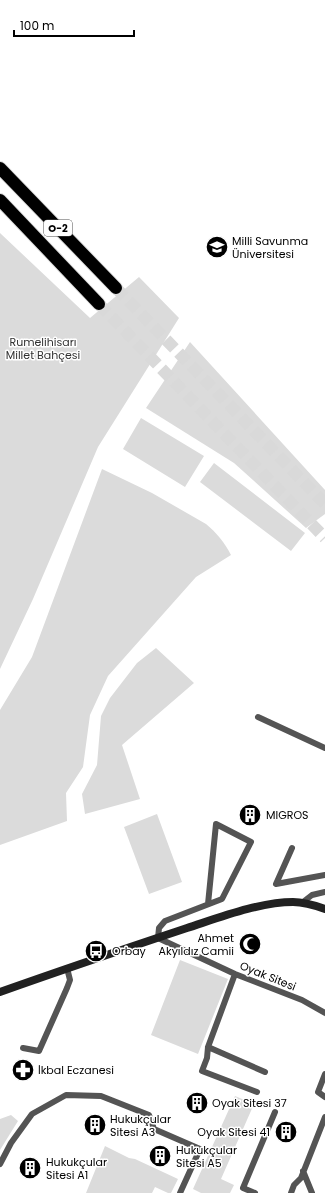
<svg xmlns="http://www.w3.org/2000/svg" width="325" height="1193" viewBox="0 0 325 1193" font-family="Poppins,sans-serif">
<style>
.green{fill:#dbdbdb}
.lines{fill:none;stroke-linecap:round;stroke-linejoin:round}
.motorway-tunnel{stroke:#d9d9d9;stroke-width:12;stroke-dasharray:12 6;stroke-linecap:butt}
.motorway-casing{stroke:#dbdbdb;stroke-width:14}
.minor{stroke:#545454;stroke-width:6}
.secondary{stroke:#212121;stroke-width:8}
.motorway{stroke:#000;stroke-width:12}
.labels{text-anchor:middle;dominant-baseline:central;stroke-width:3;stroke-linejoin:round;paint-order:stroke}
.shield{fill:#fff;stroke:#4c4c4c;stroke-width:1}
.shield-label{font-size:10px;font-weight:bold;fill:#000}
.poi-label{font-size:11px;fill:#000;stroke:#fff;text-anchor:start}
.park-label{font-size:11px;fill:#323232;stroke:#fff}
.street-label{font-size:11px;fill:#000;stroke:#fff}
</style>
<rect width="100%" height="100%" fill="#fff"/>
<path class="green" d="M0,233L90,318L139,277L179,318L98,447L33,599L0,669Z
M190,342L325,490V514L306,528L234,463L146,408Z
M141,418L204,456L185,487L123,449Z
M214,463L305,533L291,551L200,482Z
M102,469L152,493L206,524C216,532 225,543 231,555L196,577L108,676L90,715L83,767L66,793L67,821L0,845V710L32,657Z
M156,648L194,683L122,745L140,799L85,814L82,794L97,765L101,716L110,698L137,663Z
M157,814L182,882L149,894L124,827Z
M180,960L228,979L198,1054L151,1035Z
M235,1096L254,1104L221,1179L234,1185L230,1193H201L193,1189Z
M11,1115L18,1121L0,1150V1119Z
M105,1146L129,1158L135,1159L178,1179L171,1193H168L155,1187L152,1193H86Z"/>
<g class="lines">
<path class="motorway-tunnel" d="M116,288L325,504
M99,304L325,538"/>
<g class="motorway-casing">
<path id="motorway" d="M0,168L116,288
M0,200L99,304"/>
</g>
<path class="minor" d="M258,717L325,748
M292,848L276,884L325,875
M303,902L312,895L325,892
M208,904L216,824L251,842L222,899L165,921L159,928L158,938L235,974L302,1000L325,1013
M235,974L208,1047L207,1058L202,1071L257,1092
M208,1047L265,1072
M23,1048L39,1051L67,988L70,980L67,968
M325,1074L318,1092L325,1097
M0,1164L11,1143L32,1114L66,1095L101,1096L149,1115L154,1129L200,1149L180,1193
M303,1171L312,1193
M255,1193L243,1188L275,1112
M291,1193L294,1185L301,1178L325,1117"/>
<path class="secondary" d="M0,992C62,970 124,949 187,928C218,918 260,902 293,902C304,902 314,905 325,909"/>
<use href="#motorway" class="motorway"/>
</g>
<defs>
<g id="university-disc" transform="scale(1.15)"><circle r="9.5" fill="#000" stroke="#fff"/><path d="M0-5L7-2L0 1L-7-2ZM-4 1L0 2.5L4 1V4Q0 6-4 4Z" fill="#fff"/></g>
<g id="building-disc" transform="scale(1.15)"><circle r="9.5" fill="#000" stroke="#fff"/><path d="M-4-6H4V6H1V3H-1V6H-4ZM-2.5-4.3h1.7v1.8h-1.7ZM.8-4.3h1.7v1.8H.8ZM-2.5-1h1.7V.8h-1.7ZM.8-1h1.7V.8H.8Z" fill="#fff"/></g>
<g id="mosque-disc" transform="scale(1.15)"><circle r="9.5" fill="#000" stroke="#fff"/><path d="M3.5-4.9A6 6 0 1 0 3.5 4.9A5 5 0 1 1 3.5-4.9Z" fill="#fff"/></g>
<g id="bus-disc" transform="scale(1.15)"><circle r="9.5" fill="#000" stroke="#fff"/><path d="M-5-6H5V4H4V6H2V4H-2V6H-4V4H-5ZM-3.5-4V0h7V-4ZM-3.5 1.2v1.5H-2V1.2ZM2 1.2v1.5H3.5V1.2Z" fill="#fff"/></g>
<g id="pharmacy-disc" transform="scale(1.15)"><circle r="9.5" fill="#000" stroke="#fff"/><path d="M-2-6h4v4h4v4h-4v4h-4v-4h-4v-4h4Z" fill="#fff"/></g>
</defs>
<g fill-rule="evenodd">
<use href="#university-disc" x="217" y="247"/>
<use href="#building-disc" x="250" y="815"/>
<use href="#mosque-disc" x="250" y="944"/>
<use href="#bus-disc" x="96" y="951"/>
<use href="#pharmacy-disc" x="23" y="1070"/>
<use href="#building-disc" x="197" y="1103"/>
<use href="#building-disc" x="95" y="1125"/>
<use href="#building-disc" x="286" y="1132"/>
<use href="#building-disc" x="160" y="1156"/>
<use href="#building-disc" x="30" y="1168"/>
</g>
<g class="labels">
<rect class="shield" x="44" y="220" width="28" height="16" rx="3"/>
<g class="shield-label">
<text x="58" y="228">O-2</text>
</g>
<g class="poi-label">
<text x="232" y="241">Milli Savunma<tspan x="232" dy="13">Üniversitesi</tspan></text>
<text x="266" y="815">MIGROS</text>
<text x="234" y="938" text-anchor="end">Ahmet<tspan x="234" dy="13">Akyıldız Camii</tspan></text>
<text x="112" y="951">Orbay</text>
<text x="38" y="1070">İkbal Eczanesi</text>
<text x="212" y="1103">Oyak Sitesi 37</text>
<text x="110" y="1119">Hukukçular<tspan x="110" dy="13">Sitesi A3</tspan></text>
<text x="270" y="1132" text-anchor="end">Oyak Sitesi 41</text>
<text x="176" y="1150">Hukukçular<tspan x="176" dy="13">Sitesi A5</tspan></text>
<text x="46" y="1162">Hukukçular<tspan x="46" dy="13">Sitesi A1</tspan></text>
</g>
<g class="park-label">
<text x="43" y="342">Rumelihisarı<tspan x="43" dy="13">Millet Bahçesi</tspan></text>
</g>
<g class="street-label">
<text transform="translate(268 976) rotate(22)">Oyak Sitesi</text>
</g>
</g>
<path d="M14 30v6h120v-6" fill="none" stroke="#000000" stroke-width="2"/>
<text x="20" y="30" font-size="12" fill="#000000" stroke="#ffffff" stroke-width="3" paint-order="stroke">100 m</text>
</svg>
